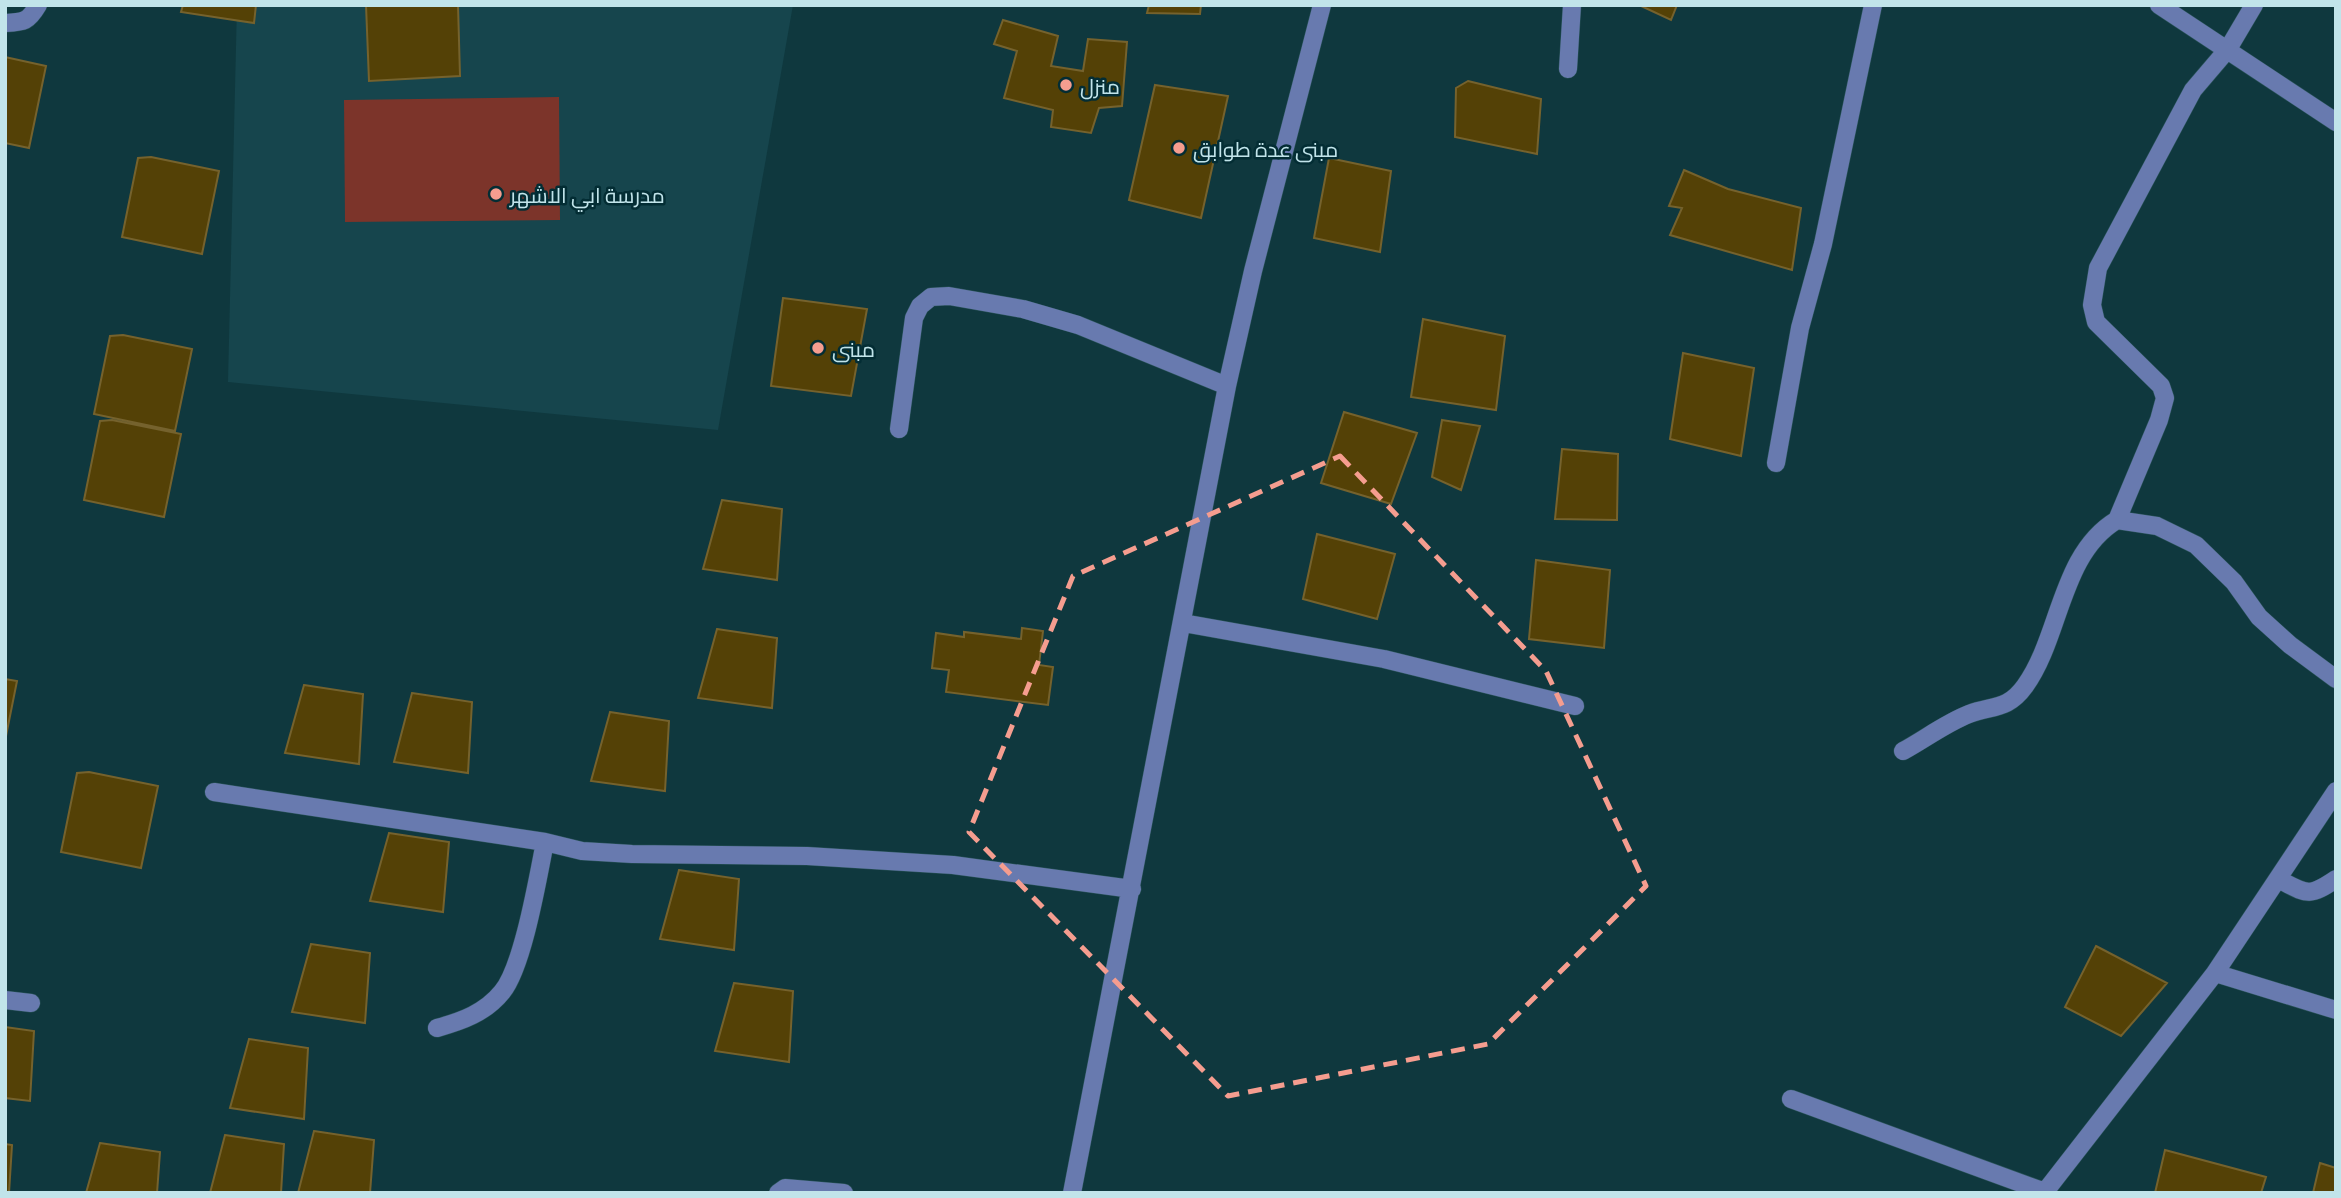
<svg xmlns="http://www.w3.org/2000/svg" width="2341" height="1198" viewBox="0 0 2341 1198" font-family="Barlow,Cairo,sans-serif">
<style>
.built{fill:#16454d}
.green{fill:#7c342a}
.building{fill:#544106;stroke:#75622d;stroke-width:2}
.lines{fill:none;stroke-linecap:round;stroke-linejoin:round}
.minor-casing{stroke:#2b545a;stroke-width:19}
.minor{stroke:#687aaf;stroke-width:18}
.marked{fill:none;stroke:#f59d8f;stroke-width:5;stroke-dasharray:14 9;stroke-linejoin:round}
.poi-dot{fill:#f59d8f;stroke:#032d34;stroke-width:2.5}
.labels{text-anchor:middle;dominant-baseline:central;stroke-width:5;stroke-linejoin:round;paint-order:stroke}
.poi-label{font-size:21px;fill:#c1e4ea;stroke:#032d34;text-anchor:start}
</style>
<rect width="100%" height="100%" fill="#0f383e"/>
<path class="built" d="M237,5H793L718,430L228,382Z"/>
<path class="green" d="M559,97L560,220L345,222L344,100Z"/>
<path class="building" d="M183,5H256L254,23L181,12Z
M366,5H458L460,76L369,81Z
M1149,5H1201L1200,14L1147,13Z
M1639,5H1677L1671,20Z
M1003,20L1058,36L1051,66L1083,71L1088,39L1127,42L1122,106L1099,108L1091,133L1051,127L1053,110L1004,98L1017,51L994,44Z
M5,57L46,66L29,148L5,143Z
M1468,81L1541,99L1537,154L1455,137L1456,88Z
M1155,85L1228,96L1201,218L1129,200Z
M151,157L219,171L202,254L122,237L138,158Z
M1329,158L1391,171L1380,252L1314,238Z
M1684,170L1728,189L1801,208L1792,270L1670,235L1682,208L1669,206Z
M783,298L867,309L851,396L771,386Z
M1423,319L1505,336L1496,410L1411,397Z
M123,335L192,349L175,431L94,414L110,336Z
M1683,353L1754,368L1741,456L1670,439Z
M1344,412L1417,433L1391,504L1321,483Z
M112,420L181,434L164,517L84,500L100,421Z
M1442,420L1480,426L1461,490L1432,477Z
M1562,449L1618,454L1617,520L1555,519Z
M722,500L782,509L777,580L703,569Z
M1317,534L1395,554L1377,619L1303,599Z
M1536,560L1610,570L1604,648L1529,639Z
M1022,628L1043,631L1039,665L1053,667L1048,705L946,692L949,670L932,668L936,633L964,637V632L1021,639Z
M717,629L777,638L772,708L698,698Z
M5,679L17,681L5,741Z
M304,685L363,694L359,764L285,753Z
M412,693L472,702L468,773L394,762Z
M610,712L669,721L665,791L591,781Z
M89,772L158,786L141,868L61,852L77,773Z
M389,833L449,842L443,912L370,901Z
M679,870L739,879L734,950L660,939Z
M311,944L370,953L365,1023L292,1012Z
M2096,946L2167,983L2121,1036L2065,1007Z
M734,983L793,991L789,1062L715,1051Z
M5,1027L34,1031L30,1101L5,1098Z
M249,1039L308,1048L304,1119L230,1108Z
M314,1131L374,1140L370,1193H298Z
M225,1135L284,1144L281,1193H210Z
M100,1143L160,1152L157,1193H86Z
M5,1144L12,1145L9,1193H5Z
M2165,1150L2266,1177L2261,1193H2155Z
M2320,1163L2336,1168V1193H2313Z"/>
<g class="lines">
<g class="minor-casing">
<path id="minor" d="M2159,5L2336,122
M5,23C24,22 28,22 38,5
M1568,69L1572,5
M899,429L914,318L920,306L931,297L949,296L1023,309L1078,325L1227,386
M1776,463L1800,328L1823,244L1873,5
M2117,520L2157,526L2196,545L2234,582L2259,617L2290,645L2336,679
M1183,623L1384,659L1575,706
M1903,751C1925,739 1946,723 1969,714C1992,705 2007,711 2025,686C2061,636 2060,554 2117,520L2159,420L2165,398L2161,386L2096,322L2092,305L2098,268L2193,90L2228,49L2254,5
M214,792L545,842L582,851L632,854L807,856L953,865L1132,889
M2278,879C2307,894 2308,898 2336,879
M2215,973L2336,1010
M5,1000L31,1003
M437,1028C462,1021 485,1013 502,992C523,967 538,877 545,842
M1791,1099L2045,1192
M778,1193L785,1188L844,1193
M1072,1193L1227,386L1253,271L1322,5
M2044,1193L2215,973L2336,791"/>
</g>
<use href="#minor" class="minor"/>
</g>
<path class="marked" d="M1340,456L1546,671L1646,886L1488,1044L1228,1096L969,832L1073,576Z"/>
<g class="poi-dot">
<circle cx="1066" cy="85" r="7"/>
<circle cx="1179" cy="148" r="7"/>
<circle cx="496" cy="194" r="7"/>
<circle cx="818" cy="348" r="7"/>
</g>
<g class="labels">
<g class="poi-label">
<text x="1080" y="85">منزل</text>
<text x="1193" y="148">مبنى عدة طوابق</text>
<text x="510" y="194">مدرسة ابي الاشهر</text>
<text x="832" y="348">مبنى</text>
</g>
</g>
<rect width="2341" height="1198" fill="none" stroke="#c1e4ea" stroke-width="14"/>
</svg>
